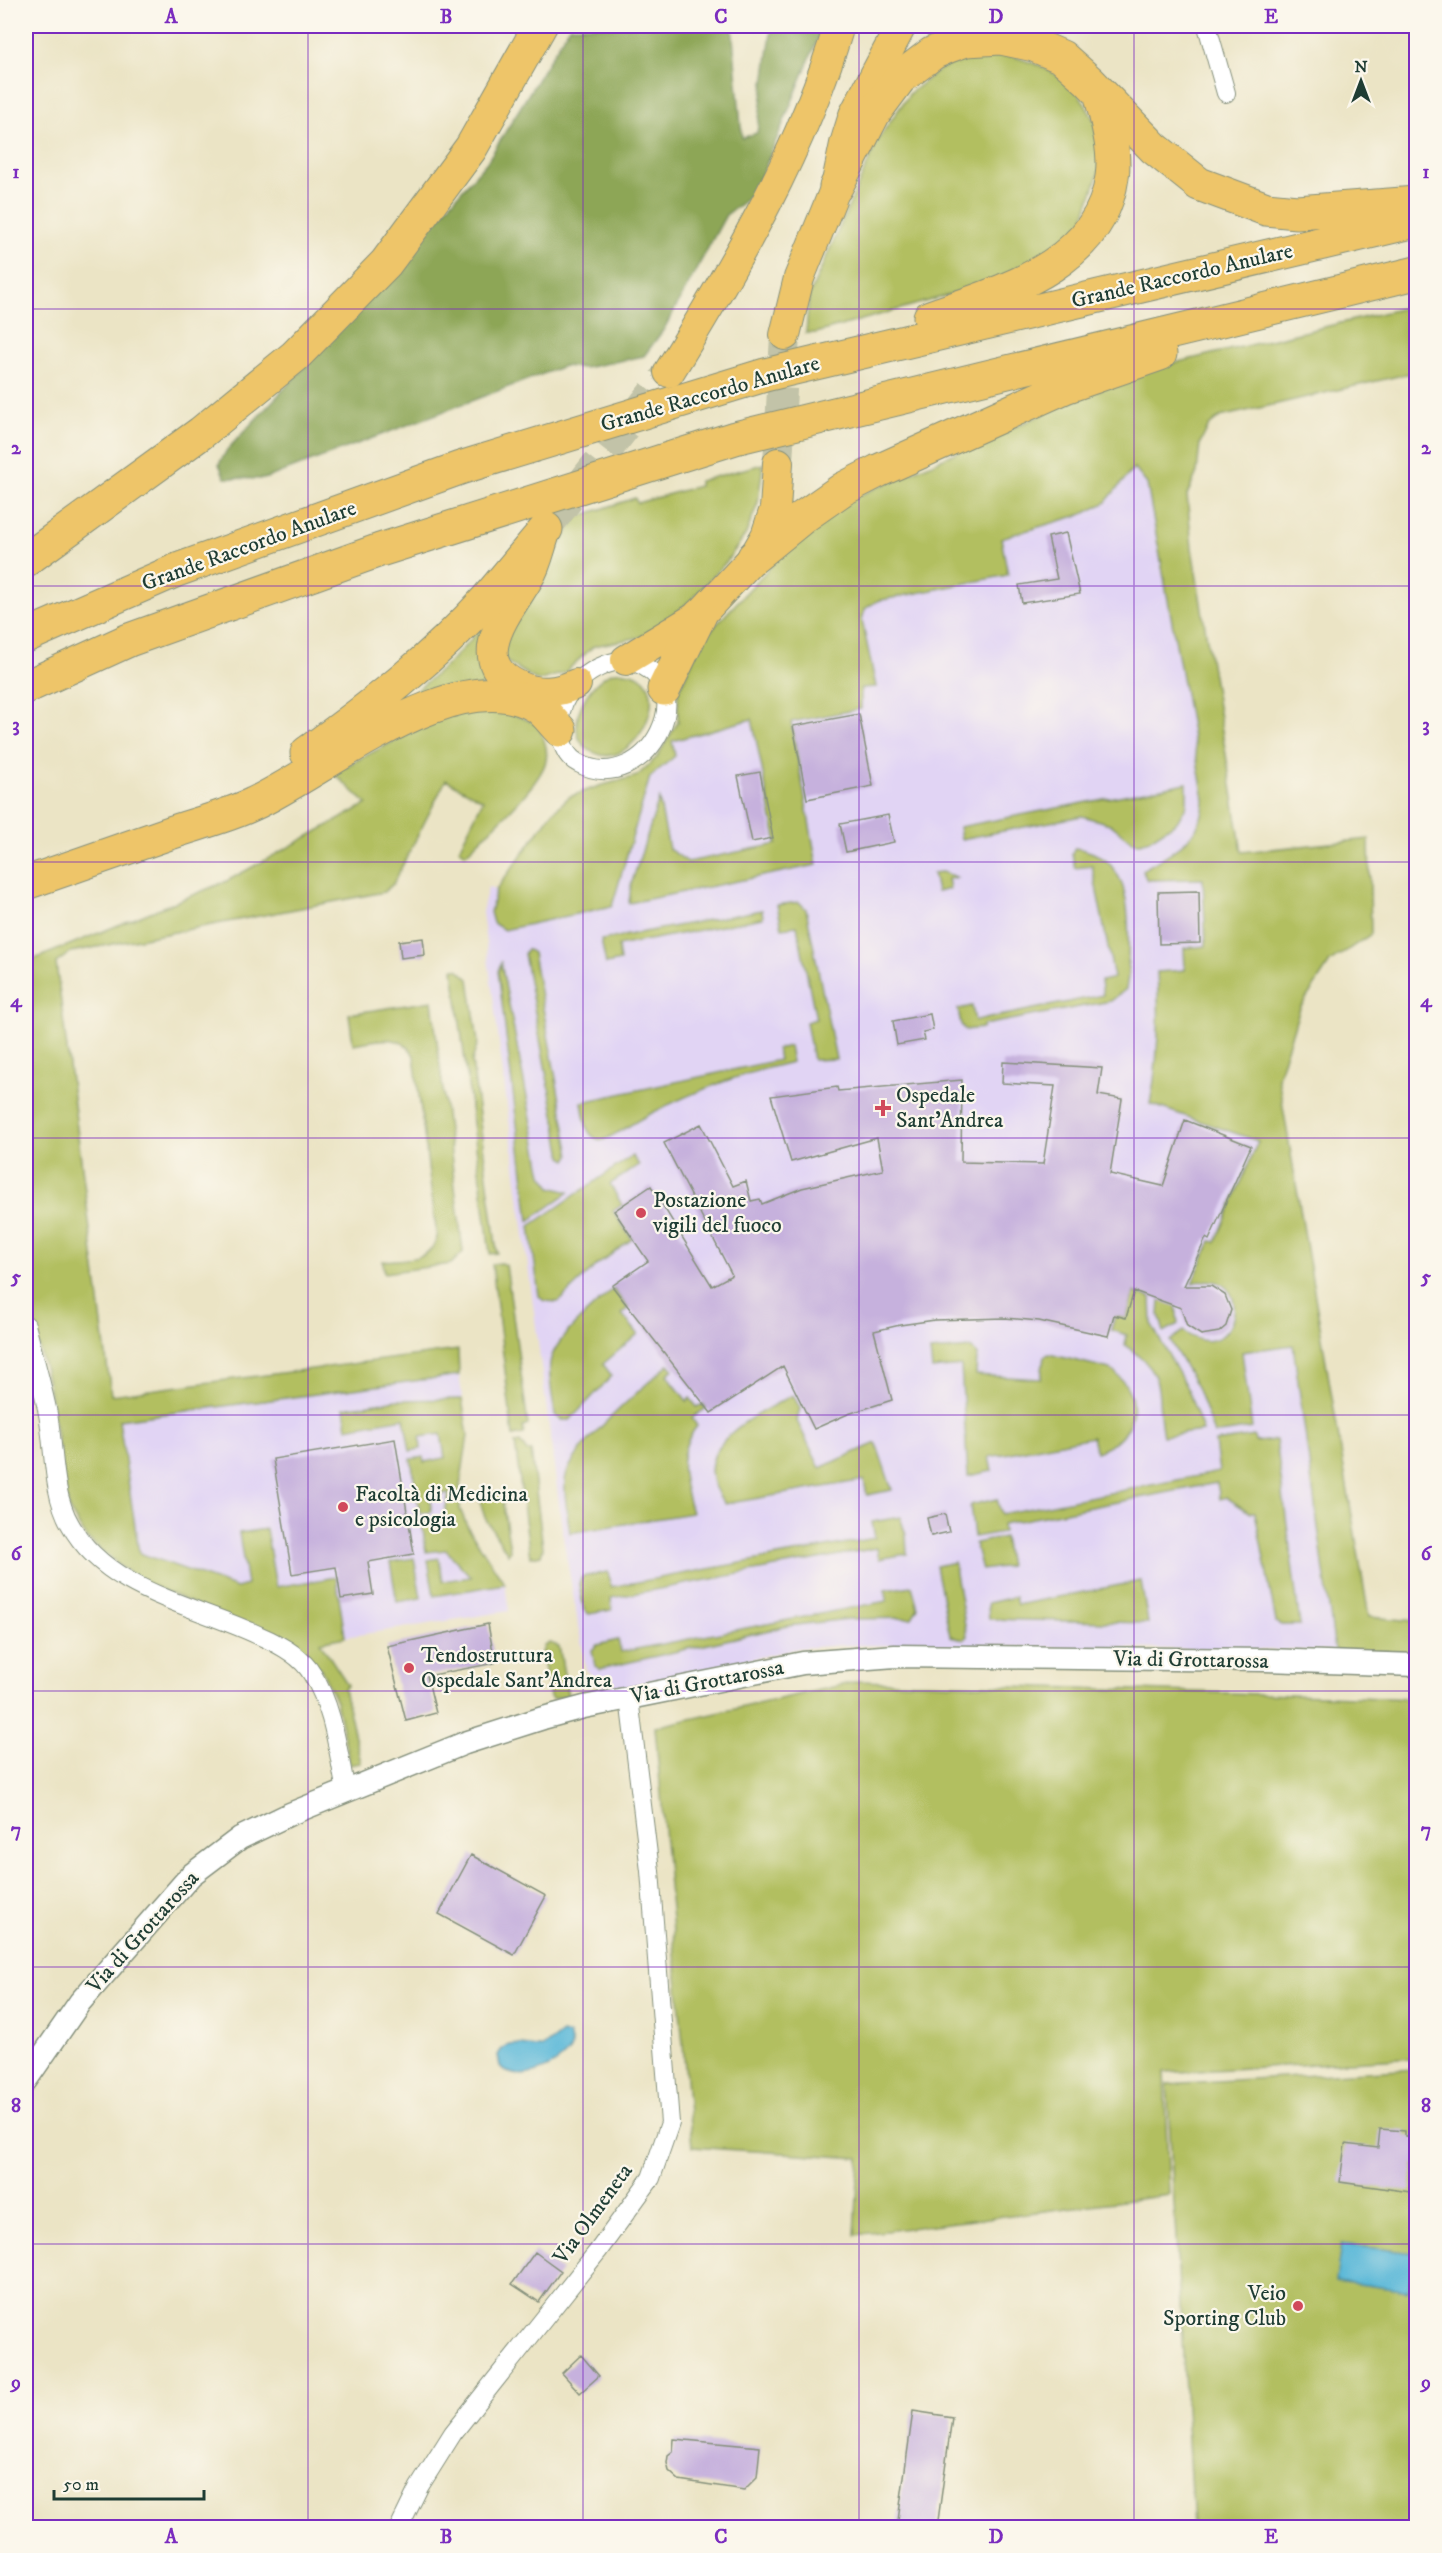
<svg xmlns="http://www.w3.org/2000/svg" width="1442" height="2553" viewBox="0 0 1442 2553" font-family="'IM FELL DW Pica',serif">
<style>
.built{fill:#e1d4f4}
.green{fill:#b2bf61;stroke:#687e4a;stroke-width:1.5}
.forest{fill:#8da657;stroke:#567246;stroke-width:1.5}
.water{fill:#5ab8d8;stroke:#3c7a86;stroke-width:1.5}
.building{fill:#c6b1dd}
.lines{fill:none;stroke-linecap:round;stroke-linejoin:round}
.trunk-tunnel{stroke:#c2c3a8;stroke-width:30;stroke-dasharray:30 15;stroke-linecap:butt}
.minor-casing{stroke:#85907c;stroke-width:20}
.tertiary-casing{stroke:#85907c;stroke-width:25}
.trunk-casing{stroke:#85907c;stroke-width:32}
.motorway-casing{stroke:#85907c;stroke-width:35}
.minor{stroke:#fff;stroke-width:18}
.tertiary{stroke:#fff;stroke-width:22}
.trunk{stroke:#eec569;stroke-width:30}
.motorway{stroke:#eec569;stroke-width:33}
.grid{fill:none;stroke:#7b2cbf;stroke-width:1.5;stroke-opacity:0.55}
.poi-dot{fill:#d1495b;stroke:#fbf7ec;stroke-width:2}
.labels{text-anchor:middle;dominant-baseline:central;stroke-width:4.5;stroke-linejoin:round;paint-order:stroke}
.street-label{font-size:22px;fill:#1f3d34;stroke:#fbf7ec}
.poi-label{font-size:22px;fill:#1f3d34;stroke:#fbf7ec;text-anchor:start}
.neatline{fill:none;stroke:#7b2cbf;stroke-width:2}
.grid-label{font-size:20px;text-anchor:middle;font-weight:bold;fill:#7b2cbf}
</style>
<rect width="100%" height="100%" fill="#fbf7ec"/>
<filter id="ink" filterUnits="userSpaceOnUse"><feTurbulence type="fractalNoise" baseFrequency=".0167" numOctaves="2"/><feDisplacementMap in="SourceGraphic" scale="12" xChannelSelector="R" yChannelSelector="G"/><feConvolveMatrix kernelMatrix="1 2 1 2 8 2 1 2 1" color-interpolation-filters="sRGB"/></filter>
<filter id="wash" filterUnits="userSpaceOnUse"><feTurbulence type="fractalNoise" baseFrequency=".008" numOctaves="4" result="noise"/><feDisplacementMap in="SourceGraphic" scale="24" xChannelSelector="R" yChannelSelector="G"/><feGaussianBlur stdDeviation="1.35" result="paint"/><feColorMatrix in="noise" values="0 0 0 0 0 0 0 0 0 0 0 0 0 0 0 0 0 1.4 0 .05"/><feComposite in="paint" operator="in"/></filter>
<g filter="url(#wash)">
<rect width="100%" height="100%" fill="#ebe4c5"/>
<path class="built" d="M1167,425L1335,1651L845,1645L799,1648L606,1693L586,1669L564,1542L482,912L488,887L496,890L490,912L493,923L504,930L612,906L650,777L674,756L672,741L748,614Z
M459,1375L468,1435L460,1486V1509L468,1528L505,1584L509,1611L345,1637L336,1578L276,1587L237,1588L139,1553L119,1420Z"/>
<path class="green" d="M985,55L1012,56L1041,66L1062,78L1079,94L1095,122L1100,169L1082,223L1012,277L816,333H806L809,296L879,138L910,93L939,70L961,59Z
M1416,305V372L1220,417L1209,426L1200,443L1197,472L1187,495L1192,548L1242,852L1369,839L1371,934L1330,962L1300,1008L1278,1077L1369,1617L1416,1621V1652L1335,1651L1293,1345L1242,1352L1252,1428L1214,1434L1197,1387L1170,1341L1183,1331C1239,1373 1259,1263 1192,1283L1211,1241L1216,1242L1258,1141L1150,1104C1159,1059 1160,1017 1157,972L1185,970L1184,948L1206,946L1203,879L1147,880L1142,870C1172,852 1204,838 1204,799L1147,484L1134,468L1105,503L1083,514L1001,538L1008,575L877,601L865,609L862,620L876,687L861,688V709L791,722L817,865L629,903L631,885L659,799L669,849L688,862L777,844L752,719L672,741L675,756L650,777L612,906L504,930L493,923L490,912L496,890L552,813L569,797L599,786L637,776L657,757L678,722V692L702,640L786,550L835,506L1141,371Z
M763,464L758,503L746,534L727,561L692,599L668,620L641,637L594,646L564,673L538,681L502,659L508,627L577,517L635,498L637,503L699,486V481Z
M496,613V682L389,713L448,664Z
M614,672C683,666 643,764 601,755C555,744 583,682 614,672Z
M498,708L537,724C543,735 550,751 545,764C535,791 487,832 466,854L459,849L483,800L446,780L393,884L384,892L71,952L56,963L111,1395L458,1350L459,1375L119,1420L139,1553L237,1588L247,1585L239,1533L266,1529L276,1587L336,1577L345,1637L320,1642L348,1685L344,1689L361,1763L350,1765L336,1701L321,1669L298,1648L148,1584L121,1567L86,1537L69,1510L48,1383L26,1297V968L27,962L227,881L367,804L333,773L444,715Z
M1187,783V805L1177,822L1149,840L1140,843L1133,842L1110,824L1082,816L961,839L959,827Z
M1075,848C1140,857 1127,927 1128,976L1126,989L1111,1001L983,1025V1028L965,1030L961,1025L958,1009L972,1006L975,1021L1103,995L1101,981L1114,978L1092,866L1075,868L1072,854Z
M942,872L956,877L948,879L950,889L937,892L933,873Z
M799,902L806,909L836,1059L813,1060L806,1022L816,1019L797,926L782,928L777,905Z
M762,910L763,918L618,946L620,961L606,964L601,940Z
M527,949L533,953L570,1155L567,1160L562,1157L524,954Z
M501,963L542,1175L551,1187L569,1192L529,1221L498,971Z
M453,969H458L469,979L478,1042L472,1061L497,1253L490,1254Z
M432,1001L463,1252L451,1264L384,1273L383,1261C402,1259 432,1262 437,1237L414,1056C403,1031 375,1041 353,1044L349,1014Z
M789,1046L792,1062C743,1073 697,1090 652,1113C635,1121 620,1133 603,1140C584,1139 585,1117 582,1102L779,1060L777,1049Z
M632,1156L639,1165L610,1184L622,1205L613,1211L632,1239L596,1266L558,1302L544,1301L539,1296L530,1226Z
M501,1263L506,1265L528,1425L523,1427L524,1434L513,1436L492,1264Z
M613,1289L628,1308L622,1314L638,1334L603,1364L612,1376L570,1420H561L555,1415C553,1399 548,1379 550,1363C554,1338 594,1307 613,1289Z
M1134,1292L1151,1298L1152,1325L1188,1390L1203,1431L1163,1436C1154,1393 1170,1375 1125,1345L1127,1335L1111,1330L1115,1316L1126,1318Z
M1160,1300L1176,1305L1178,1324L1164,1332L1159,1315Z
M972,1348L977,1355L976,1375L1041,1379L1044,1356L1049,1354L1110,1369C1146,1394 1137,1439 1096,1452L1092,1437L989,1457L992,1471L968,1476L961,1366L932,1369L930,1351Z
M669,1364L673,1369L667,1375L687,1401L690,1398L697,1407L703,1404L706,1408L692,1418L697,1426C674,1455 683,1481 692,1513L570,1533C568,1516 564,1498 565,1481C567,1450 645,1386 669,1364Z
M793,1395L800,1408L797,1421L820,1468L876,1443L892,1490L867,1495L864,1480L725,1504C681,1450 751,1417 793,1395Z
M462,1399L468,1435L460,1486V1509L468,1528L505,1584L434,1596L428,1560L439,1558L443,1581L471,1577L446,1550L426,1552L422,1522H443L449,1493L429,1496L432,1512L420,1514L411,1459L423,1457L424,1462L445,1458L441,1434L420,1437L421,1449L410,1451L404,1418L347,1428L344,1408L397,1400Z
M1254,1436L1255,1442L1276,1440L1300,1625H1281L1276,1622L1255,1512H1249L1226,1497L1220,1499L1217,1483L1002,1524L1003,1532L974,1537L970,1505L997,1499L1001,1514L1219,1472L1215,1442Z
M520,1442L527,1452L531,1451L543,1548L541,1555L530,1557L515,1443Z
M490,1492L498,1493L502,1497L510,1550L508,1554L485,1518L479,1498Z
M900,1517L906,1535L907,1554L879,1559L877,1548L611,1598L612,1610L589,1614L584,1610L579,1584L582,1577L608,1572L611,1587L875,1538L872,1522Z
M1004,1537L1009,1566L982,1570L975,1543Z
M414,1558L421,1598L397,1602L390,1562Z
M954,1562L967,1636L964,1639L950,1636L936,1566Z
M1141,1581L1148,1623L989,1619L988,1603L1015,1597L1017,1605Z
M912,1586L918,1608L912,1618L848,1619L787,1626L600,1669L595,1666L592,1650L597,1645L618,1640L621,1652L887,1601L885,1590Z
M549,1643L559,1646L568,1696L553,1699L550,1697L542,1653L544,1646Z
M859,1681L1416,1699V2058L1164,2073L1169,2195L855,2235L859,2158L692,2147L655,1727Z
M1416,2069V2527H1193L1167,2084Z"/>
<path class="forest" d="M570,26H732L742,138L757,133L772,26H823L762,175L750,197L726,215L664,329L644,356L584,368L564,366L264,479L225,478L219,464L227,450L339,330L487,162Z"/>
<path class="water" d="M562,2033L569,2035L572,2046C563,2066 517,2087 500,2066L498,2055C507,2036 527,2049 544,2047Z
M1341,2244L1414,2253L1409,2291L1336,2281Z"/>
<g id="blocks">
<path class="building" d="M1066,533L1080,594L1022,603L1019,585L1057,579L1048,537Z
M859,714L873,786L807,799L793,726Z
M760,772L773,838L752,842L738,776Z
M888,815L894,842L846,852L840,824Z
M1199,891L1200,943L1159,944L1158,892Z
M423,938L425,955L401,958L399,941Z
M930,1014L933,1030L923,1032L925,1040L897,1045L893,1021Z
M1003,1062L1102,1068L1098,1095L1122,1099L1110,1174L1163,1186L1185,1120L1251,1146L1209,1240L1206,1238L1184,1286H1211L1225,1295L1231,1310L1226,1326L1219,1332L1201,1335L1187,1326L1181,1308L1134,1291L1126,1318L1114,1315L1108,1336L1039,1321L1005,1318L935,1320L900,1325L874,1331L892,1400L848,1414L814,1429L783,1366L711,1413L612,1286L648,1261L614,1211L651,1186L712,1286L732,1275L664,1143L701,1124L733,1186L746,1181L751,1201L760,1199L762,1204L802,1188L883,1170L877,1138L791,1162L771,1096L837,1087L838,1091L962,1080L961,1162L1043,1164L1055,1086L1002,1083Z
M395,1439L414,1554L368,1562L373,1594L341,1599L336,1567L292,1574L273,1459Z
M945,1514L949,1532L931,1536L927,1518Z
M488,1624L495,1663L427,1676L436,1713L406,1721L387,1646Z
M471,1855L546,1896L514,1955L439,1914Z
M1380,2129L1405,2131V2136L1416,2137V2164H1413L1410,2192L1340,2182L1345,2144L1378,2148Z
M535,2252L561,2271L539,2302L512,2284Z
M581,2355L599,2376L580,2393L562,2373Z
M913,2411L952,2417L937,2528H897Z
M674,2439L760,2447L757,2477L744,2490L679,2480L669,2471L667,2463L668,2456L673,2452Z"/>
</g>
</g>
<g filter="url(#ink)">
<use href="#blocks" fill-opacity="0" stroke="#85907c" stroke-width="1.5"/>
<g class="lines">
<path class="trunk-tunnel" d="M778,463L785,335
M551,522L669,372"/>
<g class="minor-casing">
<path id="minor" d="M1207,26L1226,93
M626,660C710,678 647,800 578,763C568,758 563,747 561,737C552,696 588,663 626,660Z
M26,1325C33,1353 41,1381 47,1409C55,1445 51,1491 70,1524C106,1591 195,1605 258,1635C277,1643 301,1655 312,1674C334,1708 338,1753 346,1791
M399,2528L419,2487L453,2433L598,2251L651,2178L670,2123L650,1871L629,1698"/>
</g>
<g class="tertiary-casing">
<path id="tertiary" d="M26,2080L80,2002L191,1875L240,1838L290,1814L465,1743L543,1718L584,1707L803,1663L895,1656L1266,1660L1416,1665"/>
</g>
<g class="trunk-casing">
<path id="trunk" d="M785,335L799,278L836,187L845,144L854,115L901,26
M669,372C737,262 802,150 839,26
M545,533C540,547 537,564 529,577C511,609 463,661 519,686C539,695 557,693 576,684
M626,660L700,615L754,557L766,536L775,509L778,463"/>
</g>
<g class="motorway-casing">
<path id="motorway" d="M836,187L874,113L900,78L933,53L949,46L966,40L1001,38L1034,45L1062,57L1089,81L1154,148L1199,184L1266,209L1297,212L1416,203
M930,317C1001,292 1100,266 1112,177C1116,151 1107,122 1101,96
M754,557L803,517L843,489L878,471L1065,387L1160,354
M26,560L201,433L295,356L386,263L471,148L540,26
M26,636L177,570L460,468L765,375L1416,221
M26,687L129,640L380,550L735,438L1416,273
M664,689L700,615
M307,753C371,707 434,658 487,599C507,576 526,552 546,529
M26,883C73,867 120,850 167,834C195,824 226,817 253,804C325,771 458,657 538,707C546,713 553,723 560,730"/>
</g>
<use href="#minor" class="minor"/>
<use href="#tertiary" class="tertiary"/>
<use href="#trunk" class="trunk"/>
<use href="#motorway" class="motorway"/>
</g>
</g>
<path class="grid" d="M308,26V2528M583,26V2528M859,26V2528M1134,26V2528M26,309H1416M26,586H1416M26,862H1416M26,1138H1416M26,1415H1416M26,1691H1416M26,1967H1416M26,2244H1416"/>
<g class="poi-dot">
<path d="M880 1099h6v6h6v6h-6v6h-6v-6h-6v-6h6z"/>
<circle cx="641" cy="1213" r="6"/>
<circle cx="343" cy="1507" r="6"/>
<circle cx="409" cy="1668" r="6"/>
<circle cx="1298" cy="2306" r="6"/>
</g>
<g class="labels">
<g class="street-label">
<text transform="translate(1182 276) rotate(-13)">Grande Raccordo Anulare</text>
<text transform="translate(710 394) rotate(-16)">Grande Raccordo Anulare</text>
<text transform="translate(249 546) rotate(-20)">Grande Raccordo Anulare</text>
<text transform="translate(1191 1660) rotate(1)">Via di Grottarossa</text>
<text transform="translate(707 1682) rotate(-11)">Via di Grottarossa</text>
<text transform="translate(143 1932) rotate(-48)">Via di Grottarossa</text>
<text transform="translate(593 2214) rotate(-54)">Via Olmeneta</text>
</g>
<g class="poi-label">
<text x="896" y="1095">Ospedale<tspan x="896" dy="25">Sant'Andrea</tspan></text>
<text x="653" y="1200">Postazione<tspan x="653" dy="25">vigili del fuoco</tspan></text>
<text x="355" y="1494">Facoltà di Medicina<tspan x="355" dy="25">e psicologia</tspan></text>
<text x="421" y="1655">Tendostruttura<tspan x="421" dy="25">Ospedale Sant'Andrea</tspan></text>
<text x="1286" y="2293" text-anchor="end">Veio<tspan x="1286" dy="25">Sporting Club</tspan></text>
</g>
</g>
<rect width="1442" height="2553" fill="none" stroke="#fbf7ec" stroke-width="66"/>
<g transform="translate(1361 81)" stroke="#fbf7ec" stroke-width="4.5" paint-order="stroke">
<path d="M0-4.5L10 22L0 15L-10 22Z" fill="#1f3d34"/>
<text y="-9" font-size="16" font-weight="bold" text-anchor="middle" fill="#1f3d34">N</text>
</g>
<path d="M54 2490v9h150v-9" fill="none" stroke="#1f3d34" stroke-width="3"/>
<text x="63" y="2490" font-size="18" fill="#1f3d34" stroke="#fbf7ec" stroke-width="4.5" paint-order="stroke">50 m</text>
<rect x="33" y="33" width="1376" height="2487" class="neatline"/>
<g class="grid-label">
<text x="171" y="23">A</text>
<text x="446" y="23">B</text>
<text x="721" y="23">C</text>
<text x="996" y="23">D</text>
<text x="1271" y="23">E</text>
<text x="16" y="178">1</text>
<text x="1426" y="178">1</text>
<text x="16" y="454">2</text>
<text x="1426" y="454">2</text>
<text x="16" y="731">3</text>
<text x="1426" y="731">3</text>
<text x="16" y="1007">4</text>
<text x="1426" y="1007">4</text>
<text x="16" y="1283">5</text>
<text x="1426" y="1283">5</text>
<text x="16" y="1560">6</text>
<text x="1426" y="1560">6</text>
<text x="16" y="1836">7</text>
<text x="1426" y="1836">7</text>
<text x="16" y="2112">8</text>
<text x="1426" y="2112">8</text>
<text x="16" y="2389">9</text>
<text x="1426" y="2389">9</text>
<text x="171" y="2543">A</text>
<text x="446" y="2543">B</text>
<text x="721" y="2543">C</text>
<text x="996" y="2543">D</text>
<text x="1271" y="2543">E</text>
</g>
</svg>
